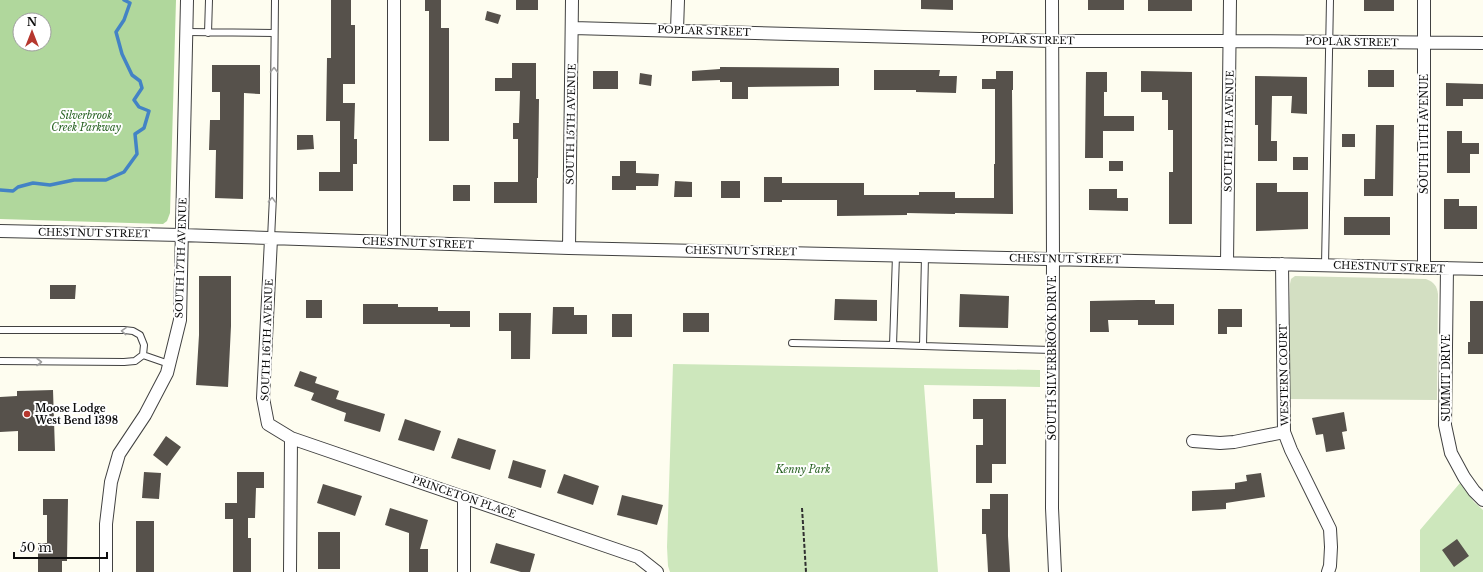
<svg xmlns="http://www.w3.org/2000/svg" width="1483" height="572" viewBox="0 0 1483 572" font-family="'Libre Baskerville',serif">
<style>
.green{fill:#cde7bc}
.forest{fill:#b0d79c;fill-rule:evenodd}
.cemetery{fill:#d3dfc2}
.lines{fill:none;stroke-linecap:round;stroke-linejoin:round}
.stream{stroke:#4383c5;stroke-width:3.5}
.building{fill:#56514b}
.service-casing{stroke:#414141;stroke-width:8}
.minor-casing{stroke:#414141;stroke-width:14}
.path{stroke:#303030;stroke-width:2;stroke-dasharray:4 2;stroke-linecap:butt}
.service{stroke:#fff;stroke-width:6}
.minor{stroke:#fff;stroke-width:12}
.oneway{stroke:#9f9f9f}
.poi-dot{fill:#b6372e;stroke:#fff;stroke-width:1.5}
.labels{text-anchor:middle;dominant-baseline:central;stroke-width:4;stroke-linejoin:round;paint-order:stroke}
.street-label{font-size:10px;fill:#0e0e0e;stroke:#fff}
.park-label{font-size:10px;font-style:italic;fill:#286222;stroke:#fff}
.poi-label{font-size:10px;font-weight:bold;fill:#0e0e0e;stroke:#fff;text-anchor:start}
</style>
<rect width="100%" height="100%" fill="#fefdf0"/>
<path class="green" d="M673,364L1040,370V387L924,385L938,572H670L668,566L667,547Z
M1460,483L1474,502L1483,510V572H1420V530Z"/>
<path class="forest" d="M0,0H176L170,213L167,221L163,224L0,219ZM20,20H44V44H20Z"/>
<path class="cemetery" d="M1295,276L1426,279C1434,282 1437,286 1438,294L1437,400L1288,399L1290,284L1291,279Z"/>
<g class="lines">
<path class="stream" d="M0,190L13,191L18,187L33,183L50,185L74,180H106L124,172L137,154L135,134L144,128L149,111L139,107L134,100L142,88L140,81L132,75L122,54L116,32L124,20L130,3L124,0"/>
</g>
<path class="building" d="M331,0H351V25H355V84H343V103H355L354,139H357V164H353V191H319V172H340V121H326L327,58H331Z
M425,0H441V28H449V141H429V11H425Z
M516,0H538V10H516Z
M921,0H953V10L921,9Z
M1088,0H1124V10H1088Z
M1148,0H1192V11H1148Z
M1364,0H1394V11H1364Z
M487,11L501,15L498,24L485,20Z
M512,63H536V99H539L538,178H537V203H494V182H518V139H513V123H519L520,91H495V78H512Z
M212,65H260V94L244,93L243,199L215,198L216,150H209L210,120H220V92H212Z
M720,67L839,68V86L748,87V99H732V82H720V80L692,81V71L720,69Z
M874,70H940L939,76H957L956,93L916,92V90H874Z
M1368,70H1394V87H1368Z
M593,71H618V89H593Z
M996,71H1013V90H1012L1013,214L955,213V214L907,213V215L837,216V200H782V202H764V177H782V183H864V195H919V192H955V198H994V164H995V89H982V79H996Z
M1141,71L1192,72V224H1169V172H1173V130H1168V100H1162V92H1141Z
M1086,72H1107V92H1104V116H1134V131H1103V158H1085Z
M640,73L652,75L651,86L639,84Z
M1255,76L1307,77V114L1291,113L1292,96H1272L1271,141H1277V161H1258V125H1255Z
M1446,83L1483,84V99H1463V106H1446Z
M1376,125H1394L1393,196H1364V179H1375Z
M1447,131H1462V143H1479V154H1470V173H1447Z
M1342,134H1355V147H1342Z
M297,135H313L314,149L297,150Z
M1293,157H1308V170H1293Z
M620,161H636V173L659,174L658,186H636V190H612V176H620Z
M1109,161H1123V171H1109Z
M675,181L692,182V197H674Z
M721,181H740V198H721Z
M1256,183H1277V192H1308V229L1256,231Z
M453,185H470V201H453Z
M1089,189H1117V198H1128V211L1089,210Z
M1444,199H1459V206H1477V229H1444Z
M1344,217H1390V235H1344Z
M199,276H231V326L228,387L196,385L199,335Z
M50,285H76L75,299H50Z
M960,294L1009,296L1008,328L959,327Z
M835,299L877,300V321L834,320Z
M306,300H322V318H306Z
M1138,300H1155V304H1174V325H1138V320H1108L1109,332H1090V301Z
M1470,301H1483V354H1468V342H1470Z
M363,304H398V307H438V311H470V327H450V324H363Z
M553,307H574V315H587V334H552Z
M1218,309H1242V327H1227V334H1218Z
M499,313H531L530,359H511V331H499Z
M683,313H709V332H683Z
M612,314H632V337H612Z
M300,371L317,377L315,383L339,391L336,399L385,414L380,432L344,421L346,413L311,400L314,393L294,386Z
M53,390L55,451H18V431L0,432V397L17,396V391Z
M973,399H1006V464H992V483H976V445H983V419H973Z
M1344,412L1347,431L1342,432L1345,449L1326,452L1323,434L1316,435L1312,418Z
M405,419L441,431L434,451L398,440Z
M166,436L181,447L167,466L153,455Z
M458,438L496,450L490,470L451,458Z
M513,460L546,470L541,488L508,478Z
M144,472L161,473L159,499L142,498Z
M237,472H264V488H256L255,518H248V538H251V572H233V519H225V503H237Z
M1261,473L1265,497L1226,503V509L1192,511V491L1235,489V483L1247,481L1246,475Z
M564,474L599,486L593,505L557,493Z
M323,484L362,496L355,516L317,503Z
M990,494H1008V536L1010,572H988L986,534H982V509H990Z
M622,495L663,505L657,525L617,515Z
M43,499H68L67,561H62V572H38V543H47V515H43Z
M390,508L428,520L420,549H428V572H409V533L385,525Z
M136,521H154V572H136Z
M318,532H340V569H318Z
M1457,539L1469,556L1454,567L1442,550Z
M496,543L535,554L530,572H521L490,563Z"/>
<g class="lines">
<g class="service-casing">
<path id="service" d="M186,32L274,33
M208,33L209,0
M271,239L273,196L275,0
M925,256L923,346L1052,350
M1325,265L1330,0
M0,330H124L133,331L140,335L144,345L143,355L135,361L124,362L0,361
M792,343L893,345L896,255
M893,345L923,346
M143,355L169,364"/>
</g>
<g class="minor-casing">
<path id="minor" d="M1052,0L1053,258L1052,508L1055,572
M573,28L1052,41H1231L1483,43
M677,30L678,0
M0,231L181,235L569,248L1483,269
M271,239L263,398L268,424L291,438L638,557L657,572
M394,242V0
M569,248L572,0
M1227,263L1230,0
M1282,264L1284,432L1291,450L1330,529L1331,547L1330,566L1328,572
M1424,268V0
M1447,268L1445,425L1451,453L1464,477L1474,491L1483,500
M1193,441L1220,443L1234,442L1284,432
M106,572V524L111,482L119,454L145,415L167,373L180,320L187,0
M290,572L291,438
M464,572V497"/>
</g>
<path class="path" d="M802,508L806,572"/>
<use href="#service" class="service"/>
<use href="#minor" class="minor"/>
</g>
<defs><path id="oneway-chevron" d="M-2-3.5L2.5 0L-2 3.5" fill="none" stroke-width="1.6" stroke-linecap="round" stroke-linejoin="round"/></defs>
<g class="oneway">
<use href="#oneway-chevron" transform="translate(274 70) rotate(-89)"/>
<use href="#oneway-chevron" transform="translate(272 200) rotate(-88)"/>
<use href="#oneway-chevron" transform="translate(124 331) rotate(-177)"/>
<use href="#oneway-chevron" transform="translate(39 362)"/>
</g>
<circle class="poi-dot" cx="27" cy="414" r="4"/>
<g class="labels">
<g class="street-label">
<text transform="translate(704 31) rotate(2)">POPLAR STREET</text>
<text transform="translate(1028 40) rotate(1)">POPLAR STREET</text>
<text transform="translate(1352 42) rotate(1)">POPLAR STREET</text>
<text transform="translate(571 124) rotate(-89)">SOUTH 15TH AVENUE</text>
<text transform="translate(1229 131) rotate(-89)">SOUTH 12TH AVENUE</text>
<text transform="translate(1424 134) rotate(-90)">SOUTH 11TH AVENUE</text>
<text transform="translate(94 233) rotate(1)">CHESTNUT STREET</text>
<text transform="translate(418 243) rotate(2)">CHESTNUT STREET</text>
<text transform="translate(741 251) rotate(1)">CHESTNUT STREET</text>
<text transform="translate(181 258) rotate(-88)">SOUTH 17TH AVENUE</text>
<text transform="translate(1065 259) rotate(1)">CHESTNUT STREET</text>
<text transform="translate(1389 267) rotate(2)">CHESTNUT STREET</text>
<text transform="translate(267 340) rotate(-88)">SOUTH 16TH AVENUE</text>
<text transform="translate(1052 358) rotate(-90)">SOUTH SILVERBROOK DRIVE</text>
<text transform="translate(1284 375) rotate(-91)">WESTERN COURT</text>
<text transform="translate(1446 378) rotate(-90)">SUMMIT DRIVE</text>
<text transform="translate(464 497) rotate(19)">PRINCETON PLACE</text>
</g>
<g class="park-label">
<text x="86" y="115">Silverbrook<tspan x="86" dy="12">Creek Parkway</tspan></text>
<text x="803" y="469">Kenny Park</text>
</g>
<g class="poi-label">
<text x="35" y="408">Moose Lodge<tspan x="35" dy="12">West Bend 1398</tspan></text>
</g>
</g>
<g transform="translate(32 32)"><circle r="19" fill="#ffffff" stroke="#9f9f9f"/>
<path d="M0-3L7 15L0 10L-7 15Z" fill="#b6372e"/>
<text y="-6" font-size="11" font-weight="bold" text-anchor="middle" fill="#0e0e0e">N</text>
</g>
<path d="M14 552v6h93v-6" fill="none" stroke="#0e0e0e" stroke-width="2"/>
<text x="20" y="552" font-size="12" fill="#0e0e0e" stroke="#ffffff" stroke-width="3" paint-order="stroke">50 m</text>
</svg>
